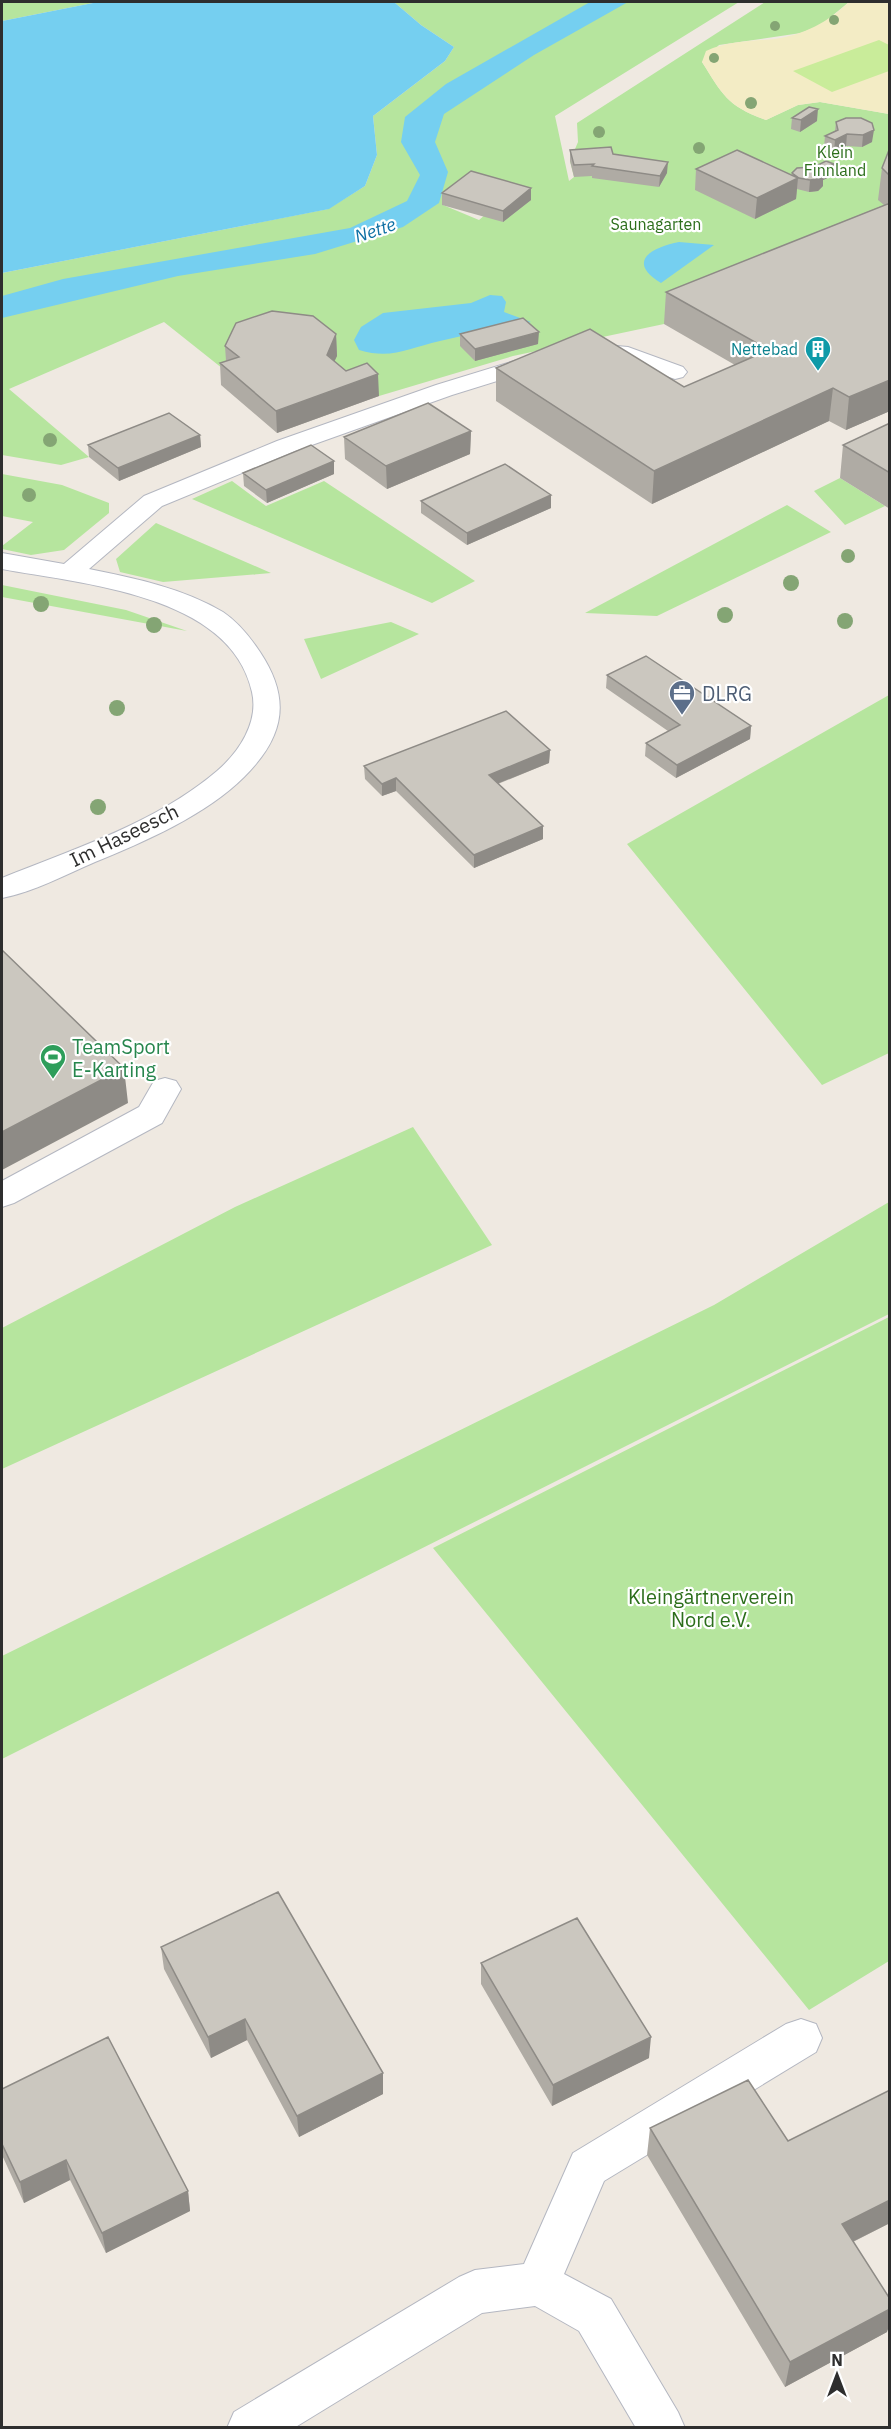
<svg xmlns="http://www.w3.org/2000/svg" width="891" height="2429" viewBox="0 0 891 2429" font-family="'IBM Plex Sans',sans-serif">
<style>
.green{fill:#b6e59e;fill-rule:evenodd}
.sand{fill:#f3ecc5}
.pitch{fill:#c9ec9a}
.water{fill:#75cff0}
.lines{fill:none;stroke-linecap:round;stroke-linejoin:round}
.minor-casing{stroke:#b4b7c1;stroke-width:2}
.minor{fill:#fff;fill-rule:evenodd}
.tree{fill:#84a574}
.wall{fill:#afaba4}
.shaded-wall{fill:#8e8b86}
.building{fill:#cbc7bf;stroke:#8e8b86;stroke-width:1.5}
.labels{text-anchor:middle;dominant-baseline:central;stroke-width:4.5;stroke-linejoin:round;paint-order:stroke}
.far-park-label{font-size:16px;fill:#2c6e1b;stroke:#fff}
.far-culture-label{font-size:16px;fill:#0d838f;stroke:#fff;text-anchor:end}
.far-water-label{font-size:18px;font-style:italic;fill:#0d6fa3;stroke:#fff}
.service-label{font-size:20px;fill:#4e5e75;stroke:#fff;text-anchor:start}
.street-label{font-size:20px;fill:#2e2e2e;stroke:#fff}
.leisure-label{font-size:20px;fill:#27864d;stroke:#fff;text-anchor:start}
.park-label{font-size:20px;fill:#2c6e1b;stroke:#fff}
</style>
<rect width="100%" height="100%" fill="#efe9e1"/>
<path class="green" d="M2,2H98L2,21Z
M394,2H739L555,116L569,181L574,177L570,161L578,142L577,123L765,2H849L821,25L801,33L719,45L702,62C723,95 727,106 766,120L798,105L820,102L889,114V211L857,246L664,324L513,356L379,396L237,380L164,322L9,389L89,457L61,465L2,455V273L328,209L365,186L377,155L373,116L445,61L454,47L421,25ZM513,191L479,220L443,205V204Z
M2,474L62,485L109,503V513L64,550L31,555L2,549V546L33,522L2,516Z
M840,478L885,506L845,525L814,491Z
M232,481L266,506L324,481L475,581L432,603L192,499Z
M787,505L831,532L657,616L585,613Z
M156,523L271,573L163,582L120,572L116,559Z
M2,585L126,610L187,631L2,597Z
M391,622L419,634L321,679L304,639Z
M889,695V1053L822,1085L627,844Z
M413,1127L492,1245L2,1469V1328L235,1207Z
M889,1202V1314L2,1759V1656L714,1305Z
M889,1317V1961L809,2010L433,1548Z"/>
<path class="sand" d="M849,2H889V114L820,102L798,105L766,120C727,106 723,95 702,62L706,51C728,41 750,41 775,39C804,35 828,22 849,2Z"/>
<path class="pitch" d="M879,40L889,45V71L832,92L793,71Z"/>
<path class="water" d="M98,2H394L421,25L454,47L445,61L373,116L377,155L365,186L329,209L2,273V21Z
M590,2H628L534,55L444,114L435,142L448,172L439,203L403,227L315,254L178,276L2,318V296L63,279L350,228L407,201L420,175L401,142L405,117L446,84Z
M679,242L714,245L661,283C625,261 653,247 679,242Z
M490,295L502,296L506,302L504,312L531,322C501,329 470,334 440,341C408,348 392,360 359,350L354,340L361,327L383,313L471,303Z"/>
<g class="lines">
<g class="minor-casing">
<path id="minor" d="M594,344L628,347L683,367L687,372L683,377L675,379L617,359L586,356L582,351L586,346Z
M537,354L545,356L549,361L545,366L452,395L295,451L162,506L89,569C134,578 183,588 223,612C238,622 250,637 260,652C292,700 284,737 244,777C206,815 144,842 95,862C65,875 33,892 2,898V878C74,849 156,823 217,771C239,752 259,722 252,692C231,594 81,584 2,569V553L64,564L144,496L277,441L436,385Z
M165,1078L176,1081L181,1089L162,1123L14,1203L2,1207V1181L139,1107L154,1081Z
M801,2019L816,2024L822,2038L816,2052L604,2181L564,2274L611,2299L678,2412L685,2428H636L579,2331L535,2306L482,2313L294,2428H227L234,2412L459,2277L475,2270L524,2264L573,2153L786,2024Z"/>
</g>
<use href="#minor" class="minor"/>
</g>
<g class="tree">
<circle cx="834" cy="20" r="5"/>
<circle cx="775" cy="26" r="5"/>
<circle cx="714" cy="58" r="5"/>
<circle cx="751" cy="103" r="6"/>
<circle cx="599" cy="132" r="6"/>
<circle cx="699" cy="148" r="6"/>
<circle cx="50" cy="440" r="7"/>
<circle cx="29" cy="495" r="7"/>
<circle cx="848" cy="556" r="7"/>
<circle cx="791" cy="583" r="8"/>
<circle cx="41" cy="604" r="8"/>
<circle cx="725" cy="615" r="8"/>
<circle cx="845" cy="621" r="8"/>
<circle cx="154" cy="625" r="8"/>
<circle cx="117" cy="708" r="8"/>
<circle cx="98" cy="807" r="8"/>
</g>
<path class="wall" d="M792,118L817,121L800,132L791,129Z
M846,118L872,142L862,147L846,146L834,152L824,147L825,136L835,131L836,122Z
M570,150L613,154L667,173L659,187L592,178V176L574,177L570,161Z
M890,150V411L846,430L829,421L652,504L496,401V368L684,387L735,365L664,324L666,292L884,205L878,200L882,168Z
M834,164L832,176L823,180V186L818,191L809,192L797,189L796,199L755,219L695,190L696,169L792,175V173L814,167Z
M531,188V200L503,222L442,205V193Z
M336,334L337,356L334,361L379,396L277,433L221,385L220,363L226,361L225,346Z
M460,334L538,344L475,361L460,346Z
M890,423V509L840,478L843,445Z
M471,431L470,454L387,489L345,459L344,437Z
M200,435L201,447L119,481L89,457L88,445Z
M334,461V474L267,503L244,486L243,473Z
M551,495V508L467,545L421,513V501Z
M607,675L751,726L750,739L676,778L645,756L646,743L668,731L606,688Z
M550,750L549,763L498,784L543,826V839L474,868L396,791L382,796L365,779L364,766Z
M161,1947L383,2073V2094L299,2137L247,2040L211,2058L164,1969Z
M481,1963L649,2058L552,2106L481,1984Z
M2,2089L188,2191L190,2211L106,2253L70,2180L24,2203L2,2155Z
M890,2090V2223L853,2242L887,2332L785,2387L647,2155L650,2128L788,2141Z"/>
<path class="shaded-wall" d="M818,109L817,121L800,132L801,120Z
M874,130L872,142L862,147L863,135Z
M847,134L846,146L834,152L835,140Z
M668,162L667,173L659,187L660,176Z
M834,164L832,176L823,180V186L818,191L809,192L810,180L821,170Z
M798,178L796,199L755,219L757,198Z
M531,188V200L503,222V211Z
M539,332L538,344L475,361V349Z
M336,334L337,356L327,377V355Z
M378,374L379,396L277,433L276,411Z
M890,380V411L846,430L849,397Z
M833,388L829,421L652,504L654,471Z
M471,431L470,454L387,489L386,466Z
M200,435L201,447L119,481L118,468Z
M334,461V474L267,503L266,490Z
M551,495V508L467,545V533Z
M751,726L750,739L676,778L677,765Z
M550,750L549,763L489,787V775Z
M396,778V791L382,796V784Z
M543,826V839L474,868V855Z
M124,1068L128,1103L2,1170V1132Z
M245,2019L247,2040L211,2058L208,2037Z
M651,2037L649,2058L552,2106L553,2085Z
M383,2073V2094L299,2137L297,2116Z
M66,2160L70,2180L24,2203L20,2182Z
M188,2191L190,2211L106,2253L102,2233Z
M890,2200V2223L836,2250L842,2224Z
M890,2309V2324L887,2332L785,2387L790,2362Z"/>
<path class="building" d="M809,107L818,109L801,120L792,118Z
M846,118H861L872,123L874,130L863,135L847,134L835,140L825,136L838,130L836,122Z
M611,147L613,154L668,162L660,176L592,166L594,164L574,165L570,150Z
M737,150L798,178L757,198L696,169Z
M889,150H890V176L882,168Z
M826,161L834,164L821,170L824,175L819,179L810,180L799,178L792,173L797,168L814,167Z
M471,171L531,188L503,211L442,193Z
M890,203V380L849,397L833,388L654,471L496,368L590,329L684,387L769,350L666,292Z
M272,311L313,316L336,334L327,355L346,371L367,363L378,374L276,411L220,363L239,357L225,346L236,323Z
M523,318L539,332L475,349L460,334Z
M428,403L471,431L386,466L344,437Z
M169,413L200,435L118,468L88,445Z
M890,423V473L843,445Z
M311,445L334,461L266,490L243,473Z
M505,464L551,495L467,533L421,501Z
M646,656L751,726L677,765L646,743L680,725L607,675Z
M506,711L550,750L489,775L543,826L474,855L396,778L382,784L364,766Z
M2,950L124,1068L2,1132Z
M278,1892L383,2073L297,2116L245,2019L208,2037L161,1947Z
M577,1918L651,2037L553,2085L481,1963Z
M108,2037L188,2191L102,2233L66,2160L20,2182L2,2144V2089Z
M748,2080L788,2141L890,2090V2200L842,2224L890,2299V2309L790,2362L650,2128Z"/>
<defs>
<g id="building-pin" transform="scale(1.35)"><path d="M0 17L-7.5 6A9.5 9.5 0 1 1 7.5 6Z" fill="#0f9aa8" stroke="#fff"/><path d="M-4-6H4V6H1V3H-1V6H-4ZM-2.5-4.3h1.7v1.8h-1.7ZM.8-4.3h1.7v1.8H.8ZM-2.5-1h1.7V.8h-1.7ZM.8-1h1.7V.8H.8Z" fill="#fff"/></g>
<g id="office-pin" transform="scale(1.35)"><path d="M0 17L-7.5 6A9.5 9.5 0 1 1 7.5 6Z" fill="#5c6f8a" stroke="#fff"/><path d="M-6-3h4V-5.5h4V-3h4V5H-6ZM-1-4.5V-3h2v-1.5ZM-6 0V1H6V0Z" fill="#fff"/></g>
<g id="stadium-pin" transform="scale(1.35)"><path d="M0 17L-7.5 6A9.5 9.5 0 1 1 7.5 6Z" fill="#2e9e5b" stroke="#fff"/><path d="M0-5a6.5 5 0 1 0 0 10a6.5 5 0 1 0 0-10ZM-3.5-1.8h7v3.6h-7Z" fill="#fff"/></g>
</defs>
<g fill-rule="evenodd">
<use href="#building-pin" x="818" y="349"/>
<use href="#office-pin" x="682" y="693"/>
<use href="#stadium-pin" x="53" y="1057"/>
</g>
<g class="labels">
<g class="far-park-label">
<text x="835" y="152">Klein<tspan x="835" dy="18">Finnland</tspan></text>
<text x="656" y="224">Saunagarten</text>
</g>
<g class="far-culture-label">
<text x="798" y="349">Nettebad</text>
</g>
<g class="far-water-label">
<text transform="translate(375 230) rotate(-19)">Nette</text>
</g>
<g class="service-label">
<text x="702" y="693">DLRG</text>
</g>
<g class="street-label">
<text transform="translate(124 835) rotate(-26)">Im Haseesch</text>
</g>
<g class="leisure-label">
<text x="72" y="1046">TeamSport<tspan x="72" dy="23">E-Karting</tspan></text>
</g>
<g class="park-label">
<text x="711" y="1596">Kleingärtnerverein<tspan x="711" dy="23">Nord e.V.</tspan></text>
</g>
</g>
<rect width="891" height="2429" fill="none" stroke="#2e2e2e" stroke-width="6"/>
<g transform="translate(837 2375)" stroke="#ffffff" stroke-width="4.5" paint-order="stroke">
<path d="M0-4.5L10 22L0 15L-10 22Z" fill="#2e2e2e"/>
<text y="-9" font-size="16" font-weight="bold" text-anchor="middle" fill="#2e2e2e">N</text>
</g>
</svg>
